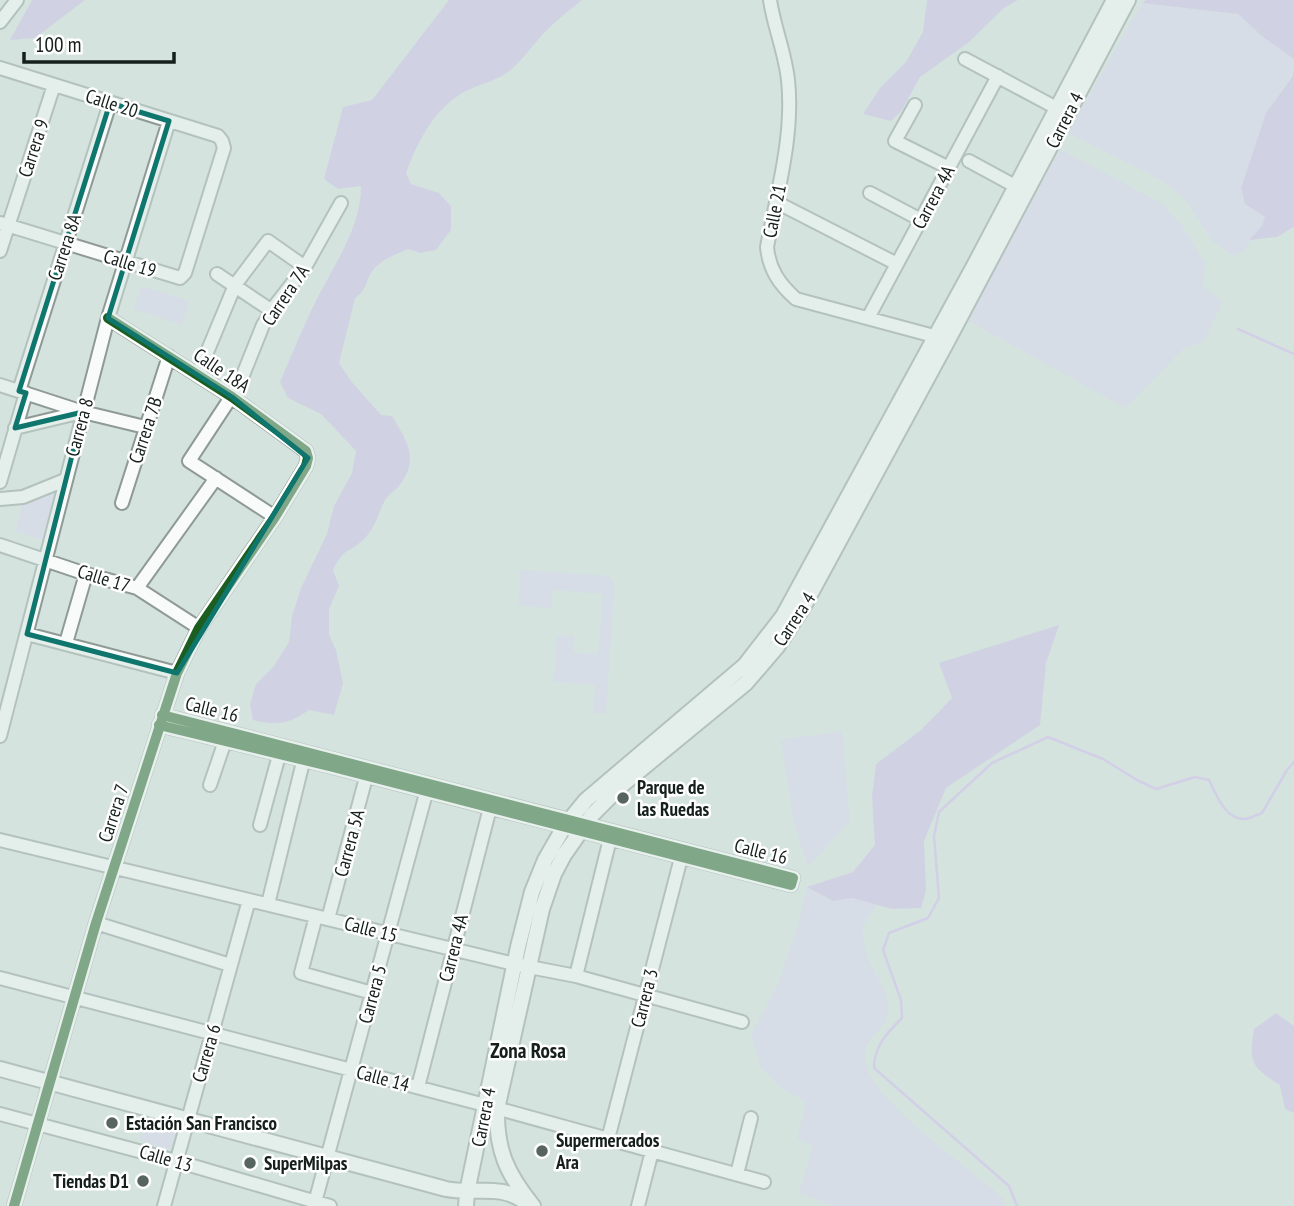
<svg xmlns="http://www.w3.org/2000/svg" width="1294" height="1206" viewBox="0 0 1294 1206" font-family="'PT Sans Narrow',sans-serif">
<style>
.green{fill:#dbd4f0}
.forest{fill:#cdbdea}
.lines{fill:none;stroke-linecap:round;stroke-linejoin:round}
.stream{stroke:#d0b7f2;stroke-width:2.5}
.minor-casing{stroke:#8f9a96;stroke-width:16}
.major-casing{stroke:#8f9a96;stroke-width:18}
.minor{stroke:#f9fbfa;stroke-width:12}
.major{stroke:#f9fbfa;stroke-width:14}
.cycleway-casing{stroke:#fff;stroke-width:15}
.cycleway{stroke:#1b5e20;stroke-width:10}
.marked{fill:none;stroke:#0f766e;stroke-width:5;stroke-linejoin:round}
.poi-dot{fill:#586460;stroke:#fff;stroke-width:2.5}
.labels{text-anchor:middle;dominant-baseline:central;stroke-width:5;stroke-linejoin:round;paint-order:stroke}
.street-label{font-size:19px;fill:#151f1c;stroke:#fff}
.poi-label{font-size:19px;font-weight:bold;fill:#151f1c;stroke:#fff;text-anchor:start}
.neighbourhood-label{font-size:21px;font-weight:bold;fill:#151f1c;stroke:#fff}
</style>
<rect width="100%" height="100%" fill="#d4e3de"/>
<path class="green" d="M1142,3L1238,14L1263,37L1294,59C1294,84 1273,95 1265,117C1255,145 1251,175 1245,204L1265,217C1261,230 1250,238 1245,251L1233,256L1211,240L1186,200L1161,180L1068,133Z
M1060,149L1163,204L1184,228L1205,264L1202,286L1223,301L1204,342L1183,349L1125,408L967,320Z
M141,286L189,301L182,325L134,309Z
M57,489L42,540L15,531L24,501Z
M520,570L608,576L613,580L614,589L606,714L593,713L595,685L554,682L557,635L574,636L573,653L598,654L603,594L553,590L551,608L519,606Z
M842,731L850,822L808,867L794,824L781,740Z
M807,887L833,901L852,898L877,904L862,928C864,938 864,949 868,959C876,977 894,998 886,1019C880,1034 862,1039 865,1060C871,1102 970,1168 1003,1198V1206H833L799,1193L813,1146L797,1139L806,1102L781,1088L761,1068L751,1034L777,986L799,922Z
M145,1121L176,1127L171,1150L140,1140Z"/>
<path class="forest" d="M32,0H85L35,38L10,40Z
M449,0H582C571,9 559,18 549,28C536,40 526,56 513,68C502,78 489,82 475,87C438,101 419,138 406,173L411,184L439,193L451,206V230L436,250L420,253L408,249C395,255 382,259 373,270C364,282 369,288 355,298L339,363L351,381L381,415L392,416C407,441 420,459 399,486C394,492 387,495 384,502C378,515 374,530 363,540C347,555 344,547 333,570L339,586L329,609V635L336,650L343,683L334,715L309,710C289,724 276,726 253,720L250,704L256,684L274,666L289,642L292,616L301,588L327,534L334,506L352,473L356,451L321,414L288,398L280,382C292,354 304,324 318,297C336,261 361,227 361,186L338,189L324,179L343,107L372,100Z
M927,0H1018L1004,8L969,42L920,77L902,110L891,121L863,114L880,88L906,62L923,32Z
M1146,0H1294V59L1263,37L1238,14L1142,3Z
M1294,68V227L1277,237L1249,240L1262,226L1265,217L1245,204L1241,188L1266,113L1292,77Z
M1059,625L1046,663L1040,725L946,788L924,841L926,891L921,908L892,909L852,898L833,901L807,887L853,872L875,845L872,797L876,764L921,730L952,698L939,663Z
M1276,1013L1294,1026V1113L1285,1109L1280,1085C1252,1068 1248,1062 1254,1029Z"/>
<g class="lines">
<path class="stream" d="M1238,329L1294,354
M1017,1206L1009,1186L874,1068C874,1046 887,1033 902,1018L901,1000L883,950L889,933L928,918L939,898L934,836L939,812L992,763L1048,737L1103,759L1137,780L1156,789L1195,777L1209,780C1216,795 1226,821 1246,819C1251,818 1257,815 1262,813L1287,770L1294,762"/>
<g class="minor-casing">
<path id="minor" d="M770,0C774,27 785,52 788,80C794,135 777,193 767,247C769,269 779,284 796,299L945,339
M0,22L17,0
M965,59L1064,112
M0,68L218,136L222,141L224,148L185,273L180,278L0,223
M915,105L895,141L949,168
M969,161L1015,186
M870,193L921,220
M776,202L897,264
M0,251L54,85
M217,274L272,311
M868,318L998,76
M198,374L235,285L268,241L305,267
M0,385L83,412L145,427
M19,391L110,103
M15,428L82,412
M0,482L26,393
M0,499L23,497L65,480
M122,503L169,356
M275,517L189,461L239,385L263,325L277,303L305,267L341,203
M0,545L86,574L137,588L199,628
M137,588L216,478
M27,634L177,673
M66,643L86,574
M159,725L329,766L791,885L793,878L162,715
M0,736L108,318L169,121
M210,785L225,741
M260,825L281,748
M0,840L514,964L576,976L742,1022
M268,904L305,754
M316,916L301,973L372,993
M328,919L368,770
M96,923L230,965
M576,976L610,839
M0,978L485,1105L764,1182
M418,1087L490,808
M0,1114L176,1161L330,1206
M608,1139L681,858
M737,1174L751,1118
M14,1206L96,923L177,673L199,628L275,517L306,466L308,458L306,451L232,397L108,318
M164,1206L249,900
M314,1206L428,786
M638,1206L652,1151"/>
</g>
<g class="major-casing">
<path id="major" d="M0,1069L446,1189C476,1195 499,1183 525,1202
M466,1206L467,1192L518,947L532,892L545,860L564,827L586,800L745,665L783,616L976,262L1114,0
M533,1206C507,1174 496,1150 497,1109L542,909L554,874L564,855L592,815L622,785L746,683L777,647L805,604L948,340L1128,0"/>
</g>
<use href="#minor" class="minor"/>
<use href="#major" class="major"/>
<g class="cycleway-casing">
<path id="cycleway" d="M159,725L329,766L791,885L793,878L162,715
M14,1206L96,923L177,673L199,628L275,517L306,466L308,458L306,451L232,397L108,318"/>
</g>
<use href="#cycleway" class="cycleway"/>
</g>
<path d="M0 0H1294V1206H0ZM110,103L169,121L108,318L232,397L308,458L177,673L27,634L83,412L15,428L26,393L19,391Z" fill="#d4e3de" fill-opacity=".55" fill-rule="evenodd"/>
<path class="marked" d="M110,103L169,121L108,318L232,397L308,458L177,673L27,634L83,412L15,428L26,393L19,391Z"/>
<g class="poi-dot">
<circle cx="623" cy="798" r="7"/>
<circle cx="112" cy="1123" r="7"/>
<circle cx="542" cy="1151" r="7"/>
<circle cx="250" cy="1163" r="7"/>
<circle cx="143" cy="1181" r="7"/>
</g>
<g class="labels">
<g class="street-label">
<text transform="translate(112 103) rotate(18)">Calle 20</text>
<text transform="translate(1064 120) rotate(-63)">Carrera 4</text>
<text transform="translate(33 148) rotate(-72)">Carrera 9</text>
<text transform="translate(933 197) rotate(-62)">Carrera 4A</text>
<text transform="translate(774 211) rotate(-79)">Calle 21</text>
<text transform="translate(64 247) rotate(-72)">Carrera 8A</text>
<text transform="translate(130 263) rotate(17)">Calle 19</text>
<text transform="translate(285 295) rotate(-56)">Carrera 7A</text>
<text transform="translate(222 370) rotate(34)">Calle 18A</text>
<text transform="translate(79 427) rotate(-75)">Carrera 8</text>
<text transform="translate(145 430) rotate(-72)">Carrera 7B</text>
<text transform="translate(104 578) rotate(17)">Calle 17</text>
<text transform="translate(794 619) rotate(-57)">Carrera 4</text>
<text transform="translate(212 709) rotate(14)">Calle 16</text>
<text transform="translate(113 813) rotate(-72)">Carrera 7</text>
<text transform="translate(349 843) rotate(-75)">Carrera 5A</text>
<text transform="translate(761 851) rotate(14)">Calle 16</text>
<text transform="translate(371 929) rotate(14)">Calle 15</text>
<text transform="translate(453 948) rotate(-76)">Carrera 4A</text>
<text transform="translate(372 994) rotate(-75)">Carrera 5</text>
<text transform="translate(644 998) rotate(-76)">Carrera 3</text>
<text transform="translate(206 1053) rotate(-74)">Carrera 6</text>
<text transform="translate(383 1078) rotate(15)">Calle 14</text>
<text transform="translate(483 1117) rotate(-79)">Carrera 4</text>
<text transform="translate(166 1158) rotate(16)">Calle 13</text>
</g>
<g class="poi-label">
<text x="637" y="787">Parque de<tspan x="637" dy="22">las Ruedas</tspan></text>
<text x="126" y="1123">Estación San Francisco</text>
<text x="556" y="1140">Supermercados<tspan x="556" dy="22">Ara</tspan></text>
<text x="264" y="1163">SuperMilpas</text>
<text x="129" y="1181" text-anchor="end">Tiendas D1</text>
</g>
<g class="neighbourhood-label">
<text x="528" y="1050">Zona Rosa</text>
</g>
</g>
<path d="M24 52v10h150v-10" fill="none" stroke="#151f1c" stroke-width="3.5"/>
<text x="35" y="52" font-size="21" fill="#151f1c" stroke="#ffffff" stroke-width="5" paint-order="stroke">100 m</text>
</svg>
